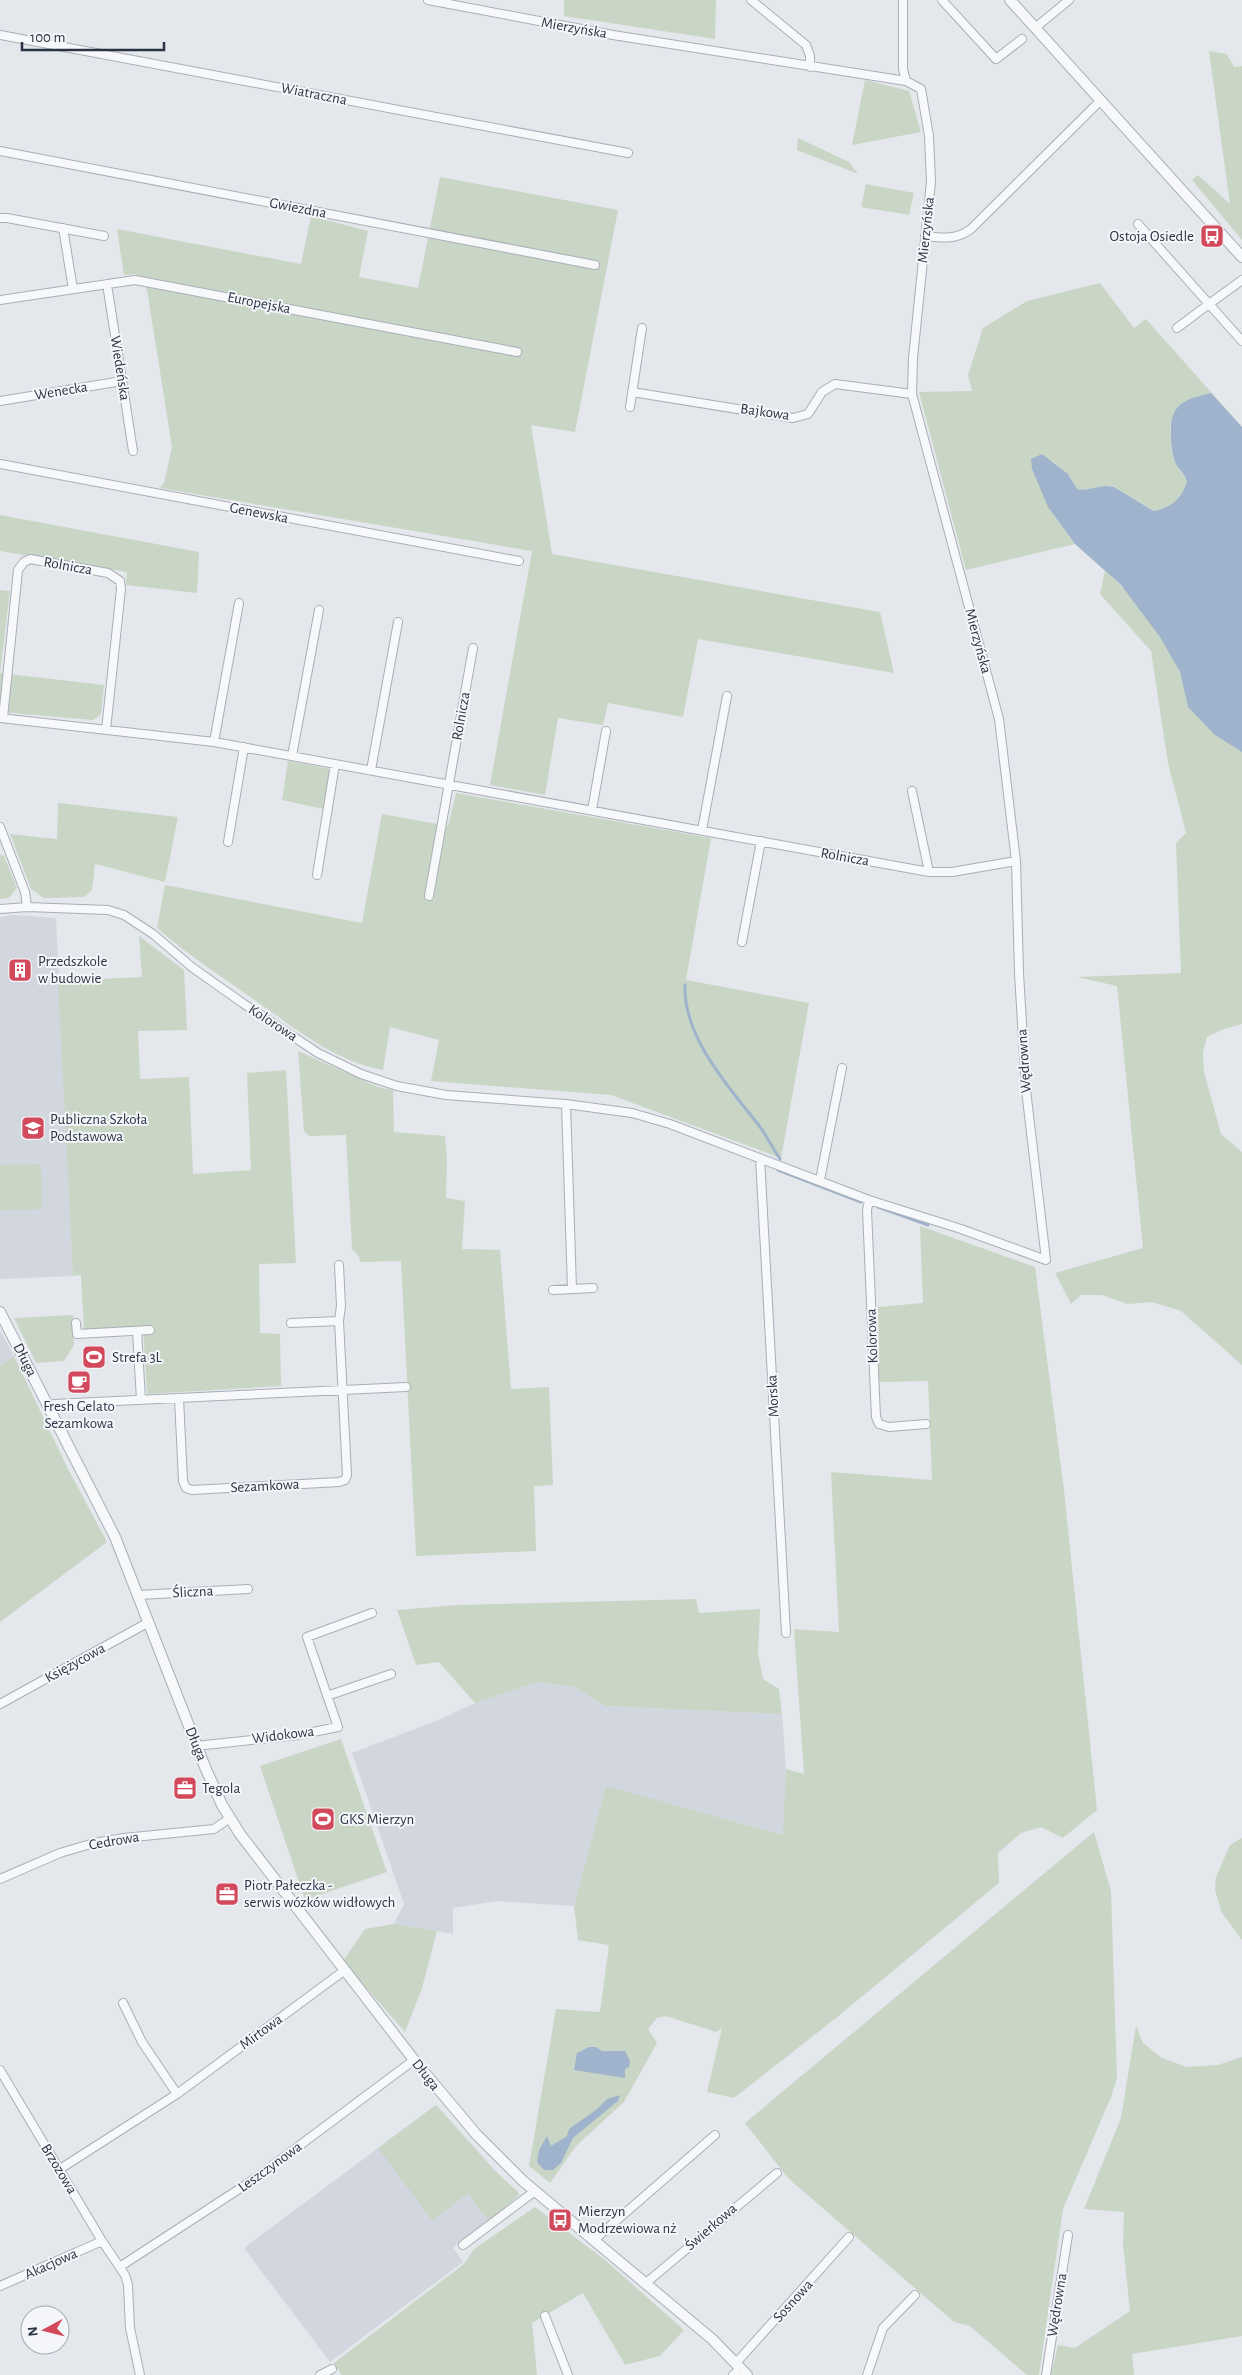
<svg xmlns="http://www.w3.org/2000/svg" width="1242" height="2375" viewBox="0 0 1242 2375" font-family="'Alegreya Sans',sans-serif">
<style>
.built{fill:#d2d6de}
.green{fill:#c9d6c5}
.water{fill:#9fb4cc}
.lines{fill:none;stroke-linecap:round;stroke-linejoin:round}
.stream{stroke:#9fb4cc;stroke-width:3}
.minor-casing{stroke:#a9aeb7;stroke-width:10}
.tertiary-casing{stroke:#a9aeb7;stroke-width:12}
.minor{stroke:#f7f8fa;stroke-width:8}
.tertiary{stroke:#f7f8fa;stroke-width:10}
.labels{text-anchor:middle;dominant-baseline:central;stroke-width:4;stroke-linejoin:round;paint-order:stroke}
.street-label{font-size:15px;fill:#2b3445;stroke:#f4f6f9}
.poi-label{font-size:15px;fill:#2b3445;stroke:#f4f6f9;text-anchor:start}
</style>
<rect width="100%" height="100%" fill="#e4e7ec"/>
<path class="built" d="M14,915L56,918L73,1276L0,1279V917Z
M0,1330L14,1356L0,1366Z
M538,1682L574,1687L605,1706L782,1714L786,1769L784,1835L606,1787L574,1906L497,1901L453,1908V1934L394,1924L404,1904L352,1753L436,1721L475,1703Z
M436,2105L493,2168L492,2176L468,2194L489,2222L453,2248L463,2262L330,2362L244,2248Z"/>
<path class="green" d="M564,0H716L715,39L564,16Z
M1209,51L1227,54L1234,67L1242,66V240L1192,180L1198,175L1230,204Z
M865,80L909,91L921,132L852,145Z
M798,138L849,162L858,174L797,150Z
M440,177L618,210L575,432L531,425L552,554L880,612L894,673L698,639L683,717L608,703L603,725L558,718L545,795L490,785L532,551L160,488L164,483L172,447L147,290L136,274L124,275L117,229L301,264L311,216L368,231L359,277L418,288Z
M866,184L914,193L909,215L861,207Z
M1100,283L1134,328L1146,319L1242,427L1170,426C1171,438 1170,455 1177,466C1180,472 1185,474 1187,482C1181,499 1172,507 1155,511L1114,487C1101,483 1089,492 1077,489L1068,474L1052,461L1048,507L1075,544L966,570L919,392L972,391L968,375L983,328L1027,301Z
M0,515L199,552L197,593L126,585L127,572L0,551Z
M1105,571C1131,593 1168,640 1180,673C1184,683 1185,695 1188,706L1242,667V1024L1224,1029L1207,1037L1203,1052L1204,1072L1221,1134L1242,1152V1365L1181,1311L1152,1302L1127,1304L1102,1295H1081L1071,1304L1055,1273L1143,1248L1117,986L1077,977L1181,973L1176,843L1186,833L1168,763L1151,651L1100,594Z
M0,590L10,591L0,673L104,685L101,714L93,720L0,712Z
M288,761L331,769L324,809L282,800Z
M456,793L711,838L686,980L809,1003L781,1158L611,1095L431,1081L439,1040L390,1027L383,1070C334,1061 295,1028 256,1001C222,977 188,955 157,928L165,885L362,923L382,814L448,826Z
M58,803L178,817L165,882L95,864L92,890L84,897L44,898L31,889L10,834L57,839Z
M0,855L4,856L17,888L9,898L0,899Z
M139,936L184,970L187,1030L138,1031L140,1079L189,1077L193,1174L251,1170L247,1073L286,1070L296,1263L259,1264L260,1333L280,1334L281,1386L147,1394L143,1327L84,1330L81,1275L73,1276L58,981L142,977Z
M298,1051L378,1087L393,1090L394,1132L445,1136L447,1159L446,1198L465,1201L462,1249L500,1250L511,1389L549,1387L553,1485L534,1486L536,1551L416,1556L401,1261L360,1262L359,1256L352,1249L346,1135L309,1136L304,1131Z
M41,1164L42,1209L0,1210V1165Z
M920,1226L1035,1267L1064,1490L1097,1810L1063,1838L1041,1827L1021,1833L998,1853L999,1883L836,2018L734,2098L707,2092L722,2028L716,2032L666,2016L657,2018L648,2029L657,2043L624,2102L576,2146L550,2183L529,2166L556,2009L600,2012L609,1945L578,1940L574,1906L606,1786L783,1835L786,1769L804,1774L794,1629L839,1632L831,1472L932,1480L928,1381L879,1382L878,1307L923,1303Z
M73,1315L74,1345L64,1361L36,1363L14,1318Z
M14,1356L67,1467L107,1542L0,1622V1366Z
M696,1599L699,1613L760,1609L758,1653L763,1679L779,1689L782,1714L605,1706L574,1687L538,1682L475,1703L439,1662L416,1665L397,1610L458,1605Z
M341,1739L387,1872L305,1900L260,1766Z
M1094,1832L1111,1891L1117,2078L1111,2097L1063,2209L1039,2375H1027L970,2326L954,2322L788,2178L745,2123Z
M1242,1838V1940L1222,1913L1215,1890L1216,1877L1230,1845Z
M394,1924L437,1931L422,1988L405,2032L343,1961L365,1929Z
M1136,2026L1143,2043L1162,2058L1187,2067L1218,2065L1242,2057V2336L1132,2354L1134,2375H1051L1058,2345L1075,2348L1130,2311L1123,2244L1124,2212L1084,2209L1121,2118Z
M436,2105L492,2168L518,2192L519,2195L489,2222L468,2194L432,2220L378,2148Z
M535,2207L605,2260L684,2330L660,2356L625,2365L583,2293L532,2323L537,2375H342L334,2363L464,2264L474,2249Z"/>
<path class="water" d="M1211,393L1242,427V752L1215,735L1188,707L1180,672L1160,637L1121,585L1075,544L1048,507L1032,469L1031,459L1042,454L1068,474L1077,489C1089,492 1100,483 1114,487L1154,511C1172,507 1181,499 1187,482C1185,474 1181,472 1177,466C1173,459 1171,447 1171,439C1169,405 1181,400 1211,393Z
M589,2047H596L602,2051H625L630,2061L629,2067L625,2069V2078L574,2070L577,2053Z
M620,2095L618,2101L573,2138L561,2163L553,2170H544L537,2162L539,2150L547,2136L551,2146L567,2136L569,2129L596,2110L607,2099Z"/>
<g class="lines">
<path class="stream" d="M685,985C683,1036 727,1085 757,1123C766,1134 772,1147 780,1159
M778,1170L861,1202
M878,1207L928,1225"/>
<g class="minor-casing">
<path id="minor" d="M751,0L806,45L810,56V67
M903,0V69L906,81
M942,0L996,59L1022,39
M1035,28L1069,0
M0,35L628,153
M0,151L595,265
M0,218H7L104,236
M1138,224L1209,304L1242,280
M63,228L73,289
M925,236C943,238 956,240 971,229L1101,100
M107,284L133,451
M0,300L135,280L517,352
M1177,328L1209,304L1242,341
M632,392L793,418L808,414L822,392L835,384L912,394
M0,401L122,381
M630,407L642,328
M0,464L519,561
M0,718L214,742L929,872H952L1016,861
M3,718L18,570L24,562L30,559L108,573L120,581L121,589L106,730
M214,742L239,603
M292,756L319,610
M371,770L398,622
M912,791L929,872
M592,810L606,731
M0,827L25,892L27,907
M702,830L727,696
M228,842L244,747
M317,875L335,764
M429,896L473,648
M0,909L27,907L108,910L124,915L153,934L193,968L244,1004L318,1053L361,1074L397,1086L446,1095L566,1104L632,1113L670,1124L869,1200L961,1229L1046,1260L1026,1090L1019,973L1016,861L999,719L912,394L913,358L931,182L929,136L921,89L906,81L613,35L428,0
M742,942L761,841
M566,1104L572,1289
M760,1158L786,1633
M820,1180L842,1068
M869,1200L867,1210L876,1417L879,1424L889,1427L926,1424
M553,1290L593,1288
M76,1323L77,1334L150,1330
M291,1323L339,1321
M137,1331L141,1400
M179,1398L183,1481L186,1488L192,1490L339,1482L345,1480L347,1475L339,1321L341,1306L339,1265
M49,1407L54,1404L406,1387
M139,1595L248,1589
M327,1696L391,1674
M0,1704L149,1622
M196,1746L298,1735L338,1727L307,1637L372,1613
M0,1879L60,1853L94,1843L124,1838L214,1829L230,1818
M123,2003L142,2042L177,2094
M0,2070L102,2241L125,2275L128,2285L130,2328L140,2375
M60,2169L177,2094L345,1970
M594,2240L715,2135
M463,2245L535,2191
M121,2266L256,2178L414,2060
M646,2283L777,2173
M0,2286L102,2241
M545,2316L568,2375
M736,2363L849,2237
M320,2375L332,2369
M733,2375L741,2368
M867,2375L883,2328L915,2295
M1046,2375L1068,2235"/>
</g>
<g class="tertiary-casing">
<path id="tertiary" d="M1010,0L1242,257
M0,1312L115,1537L205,1767L222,1805L240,1834L414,2060L476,2134L523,2181L712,2339L747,2375"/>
</g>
<use href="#minor" class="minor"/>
<use href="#tertiary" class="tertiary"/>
</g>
<defs>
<g id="bus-square" transform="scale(1.25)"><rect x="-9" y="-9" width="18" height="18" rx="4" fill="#d1495b" stroke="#f4f6f9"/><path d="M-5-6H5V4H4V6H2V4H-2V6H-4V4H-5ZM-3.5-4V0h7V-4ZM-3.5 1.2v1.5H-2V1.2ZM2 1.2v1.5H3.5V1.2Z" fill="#fff"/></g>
<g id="building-square" transform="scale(1.25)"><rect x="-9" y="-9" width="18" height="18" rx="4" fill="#d1495b" stroke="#f4f6f9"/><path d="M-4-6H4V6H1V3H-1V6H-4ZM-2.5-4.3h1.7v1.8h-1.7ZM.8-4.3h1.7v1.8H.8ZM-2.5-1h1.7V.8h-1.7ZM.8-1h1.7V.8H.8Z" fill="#fff"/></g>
<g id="school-square" transform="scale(1.25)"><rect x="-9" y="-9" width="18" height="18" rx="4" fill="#d1495b" stroke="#f4f6f9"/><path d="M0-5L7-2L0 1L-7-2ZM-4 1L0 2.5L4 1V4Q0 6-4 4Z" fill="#fff"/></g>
<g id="stadium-square" transform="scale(1.25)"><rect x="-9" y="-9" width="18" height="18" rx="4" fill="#d1495b" stroke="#f4f6f9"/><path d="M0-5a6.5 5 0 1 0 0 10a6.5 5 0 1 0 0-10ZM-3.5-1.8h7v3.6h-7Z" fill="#fff"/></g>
<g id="cafe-square" transform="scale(1.25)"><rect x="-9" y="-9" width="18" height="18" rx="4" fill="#d1495b" stroke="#f4f6f9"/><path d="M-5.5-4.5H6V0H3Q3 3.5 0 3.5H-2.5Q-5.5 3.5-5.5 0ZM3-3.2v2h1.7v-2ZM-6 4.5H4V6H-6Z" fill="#fff"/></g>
<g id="office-square" transform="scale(1.25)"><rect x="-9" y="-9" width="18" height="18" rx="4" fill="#d1495b" stroke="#f4f6f9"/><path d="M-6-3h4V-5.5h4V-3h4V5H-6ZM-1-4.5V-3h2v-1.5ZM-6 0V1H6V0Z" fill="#fff"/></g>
</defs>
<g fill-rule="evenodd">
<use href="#bus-square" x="1212" y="236"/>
<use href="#building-square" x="20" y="970"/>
<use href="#school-square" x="33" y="1128"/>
<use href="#stadium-square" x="94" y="1357"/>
<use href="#cafe-square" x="79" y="1382"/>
<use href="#office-square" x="185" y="1788"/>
<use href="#stadium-square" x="323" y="1819"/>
<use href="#office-square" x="227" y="1894"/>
<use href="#bus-square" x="560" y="2220"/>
</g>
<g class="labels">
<g class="street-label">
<text transform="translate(574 28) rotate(10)">Mierzyńska</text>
<text transform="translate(314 94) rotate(11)">Wiatraczna</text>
<text transform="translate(298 208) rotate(11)">Gwiezdna</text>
<text transform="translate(926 230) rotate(-84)">Mierzyńska</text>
<text transform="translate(259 303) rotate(11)">Europejska</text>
<text transform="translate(120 368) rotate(81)">Wiedeńska</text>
<text transform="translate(61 391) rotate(-9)">Wenecka</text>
<text transform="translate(765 412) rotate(8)">Bajkowa</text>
<text transform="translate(259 513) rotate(11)">Genewska</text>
<text transform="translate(68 566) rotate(10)">Rolnicza</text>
<text transform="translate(978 641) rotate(75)">Mierzyńska</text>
<text transform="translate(461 716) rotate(-80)">Rolnicza</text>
<text transform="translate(845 857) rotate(10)">Rolnicza</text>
<text transform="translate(273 1023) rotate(33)">Kolorowa</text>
<text transform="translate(1024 1061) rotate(-94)">Wędrowna</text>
<text transform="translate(872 1336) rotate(-92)">Kolorowa</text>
<text transform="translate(25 1360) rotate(63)">Długa</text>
<text transform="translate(773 1396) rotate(-93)">Morska</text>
<text transform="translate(265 1486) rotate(-3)">Sezamkowa</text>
<text transform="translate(193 1592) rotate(-3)">Śliczna</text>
<text transform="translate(75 1663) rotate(-29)">Księżycowa</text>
<text transform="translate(283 1735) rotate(-7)">Widokowa</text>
<text transform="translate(196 1744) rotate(68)">Długa</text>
<text transform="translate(114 1841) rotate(-10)">Cedrowa</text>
<text transform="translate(261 2032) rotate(-36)">Mirtowa</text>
<text transform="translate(426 2075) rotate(52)">Długa</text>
<text transform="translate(270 2167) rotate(-36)">Leszczynowa</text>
<text transform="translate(59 2169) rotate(59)">Brzozowa</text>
<text transform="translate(711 2227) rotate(-41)">Świerkowa</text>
<text transform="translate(51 2264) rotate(-24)">Akacjowa</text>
<text transform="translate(793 2301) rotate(-48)">Sosnowa</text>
<text transform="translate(1057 2305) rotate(-81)">Wędrowna</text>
</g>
<g class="poi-label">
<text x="1194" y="236" text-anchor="end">Ostoja Osiedle</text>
<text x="38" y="961">Przedszkole<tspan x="38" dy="17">w budowie</tspan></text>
<text x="50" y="1119">Publiczna Szkoła<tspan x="50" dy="17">Podstawowa</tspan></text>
<text x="112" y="1357">Strefa 3L</text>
<text x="79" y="1406" text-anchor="middle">Fresh Gelato<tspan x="79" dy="17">Sezamkowa</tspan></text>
<text x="202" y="1788">Tegola</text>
<text x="340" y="1819">GKS Mierzyn</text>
<text x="244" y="1885">Piotr Pałeczka -<tspan x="244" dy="17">serwis wózków widłowych</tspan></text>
<text x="578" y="2211">Mierzyn<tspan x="578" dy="17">Modrzewiowa nż</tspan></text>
</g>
</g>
<g transform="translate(45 2330) rotate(263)"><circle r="24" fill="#f4f6f9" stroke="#a4a8b1"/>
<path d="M0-4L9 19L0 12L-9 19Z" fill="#d1495b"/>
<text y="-8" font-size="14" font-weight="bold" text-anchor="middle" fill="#2b3445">N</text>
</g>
<path d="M22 42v8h142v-8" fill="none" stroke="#2b3445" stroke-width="2.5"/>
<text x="30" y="42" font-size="15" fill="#2b3445" stroke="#f4f6f9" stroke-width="4" paint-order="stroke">100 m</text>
</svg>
